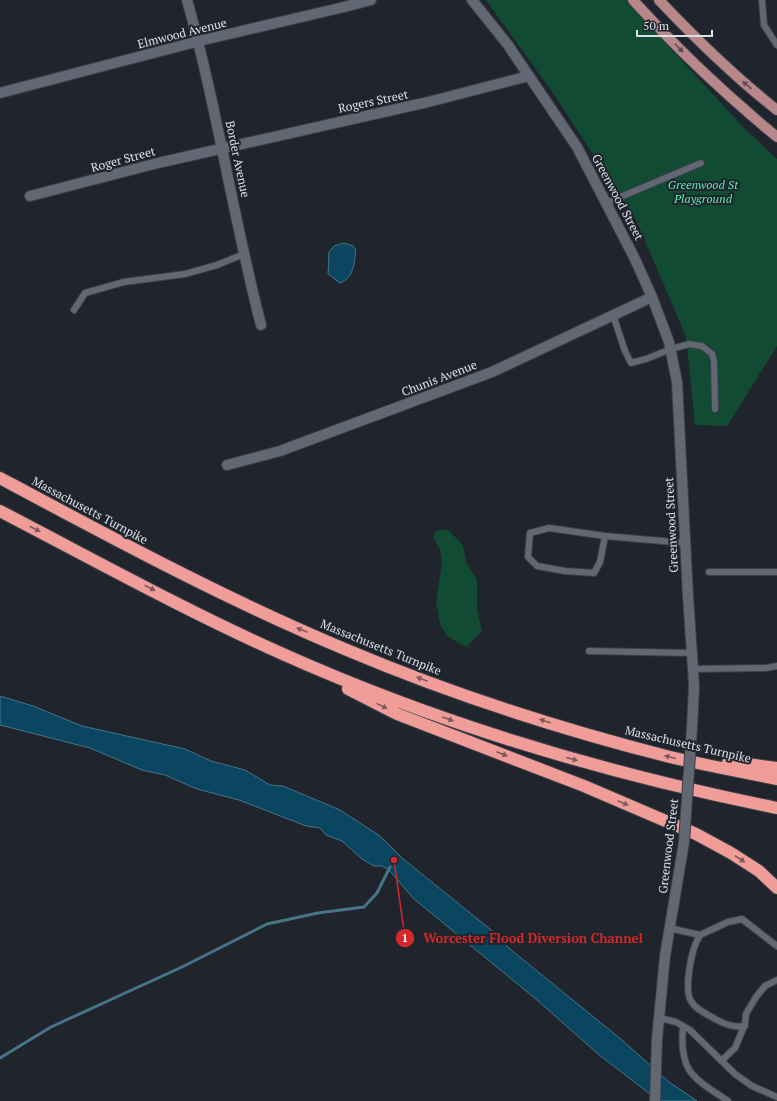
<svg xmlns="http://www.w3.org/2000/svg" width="777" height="1101" viewBox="0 0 777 1101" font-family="'PT Serif',serif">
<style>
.green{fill:#114b34}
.water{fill:#0a465f;stroke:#497488}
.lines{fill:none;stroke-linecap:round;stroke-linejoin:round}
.stream{stroke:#497488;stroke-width:3}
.service-casing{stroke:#3c4047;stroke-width:8}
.minor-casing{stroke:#3c4047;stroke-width:12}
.tertiary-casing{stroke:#3c4047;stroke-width:12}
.primary-casing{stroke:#3c4047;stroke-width:12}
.motorway-casing{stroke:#3c4047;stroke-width:14}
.service{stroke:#626873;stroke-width:6}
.minor{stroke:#626873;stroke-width:10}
.tertiary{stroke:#626873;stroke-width:10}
.primary{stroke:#b7878a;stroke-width:10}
.motorway{stroke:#f09c99;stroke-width:12}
.tertiary-bridge-casing{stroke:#3c4047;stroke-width:12;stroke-linecap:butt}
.tertiary-bridge{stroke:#626873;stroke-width:10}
.oneway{fill:#5c4c52}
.oneway2{fill:#7d5a5e}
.labels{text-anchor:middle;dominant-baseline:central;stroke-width:4;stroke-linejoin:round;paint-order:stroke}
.street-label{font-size:12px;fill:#dce0e6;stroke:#1f242d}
.park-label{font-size:12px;font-style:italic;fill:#5ee9ae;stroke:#1f242d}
.leader{fill:none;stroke:#d62828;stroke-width:1.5}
.callout-dot{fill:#d62828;stroke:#1f242d;stroke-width:1.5}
.mark-label{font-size:12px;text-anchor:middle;font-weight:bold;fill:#fff}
.callout-label{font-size:13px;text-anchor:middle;font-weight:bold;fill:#d62828;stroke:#1f242d;stroke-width:4;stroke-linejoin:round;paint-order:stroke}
</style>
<rect width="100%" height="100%" fill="#1f242d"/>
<path class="green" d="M486,0H626L745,129L777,159V346L727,426L695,425L686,336L636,220L555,96Z
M437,530H448L463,545L466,562L477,580V608L482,631L466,647L447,636L440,624L436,601L442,564L440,550L433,537Z"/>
<path class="water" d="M344,243L353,246L356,250C354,263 354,278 340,283L328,274L329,252L334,246Z
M0,696L33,706L82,726L185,749L211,761L245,770L270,785L283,786L340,810L380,836L402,858L490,929L510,949L622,1040L669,1082L697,1101H659L598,1054L537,1000L414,899L389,870L382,866H374L362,859L342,841L326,835L320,828L306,826L239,800L197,789L165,775L142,770L90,748L0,725Z"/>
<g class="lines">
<path class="stream" d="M0,1058L51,1027L182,967L267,924L318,913L364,907L377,893L390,867"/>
<g class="service-casing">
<path id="service" d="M762,0L764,25L777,45
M606,203L701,163
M74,310L85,293L124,282L185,274L217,265L244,254
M613,315L625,351L631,363L646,359L671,349L689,344L702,346L712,354L714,361L715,409
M605,536L600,562L594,573L565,571L537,566L528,557L530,533L549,528L605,536L685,543
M709,572H777
M589,651L691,653
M693,669L766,668L777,666
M669,928L700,935L728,922L742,919L777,946
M700,935C699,938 697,940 696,943C691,954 684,991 691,1001C696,1010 707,1014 715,1019C724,1024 735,1028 745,1026
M660,1018L676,1022L690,1030L735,1074L752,1086L777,1097
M683,1026C679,1072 692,1077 728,1101
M721,1061L735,1048L745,1024L746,1014L756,997L765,986L777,980"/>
</g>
<g class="minor-casing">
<path id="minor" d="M187,0C217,107 233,217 261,325
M0,93L199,41L344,7L371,0
M30,196L158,163L428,102L529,76
M227,465L280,451L492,372L652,297"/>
</g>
<g class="tertiary-casing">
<path id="tertiary" d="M472,0L508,45L577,147L634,257L652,297L669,342L677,382L688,596L693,669L694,687L692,727
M655,1101L657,1039L665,956L684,842"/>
</g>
<g class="primary-casing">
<path id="primary" d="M633,0C677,49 726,95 777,137
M659,0C696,39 735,77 777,110"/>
</g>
<g class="motorway-casing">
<path id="motorway" d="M0,478C114,539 227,600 347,650C451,694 560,729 670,757C705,765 741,772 777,779
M0,511C94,560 188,612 285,655C442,725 608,774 777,808
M348,689L397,714L584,786L696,834L731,853L759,871L777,888
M728,763L747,764L777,768"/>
</g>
<use href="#service" class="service"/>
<use href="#minor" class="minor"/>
<use href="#tertiary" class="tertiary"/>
<use href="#primary" class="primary"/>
<use href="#motorway" class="motorway"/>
<g class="tertiary-bridge-casing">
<path id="tertiary-bridge" d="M684,842L692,727"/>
</g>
<use href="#tertiary-bridge" class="tertiary-bridge"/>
</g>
<defs><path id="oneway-solid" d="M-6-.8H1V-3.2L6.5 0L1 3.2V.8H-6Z"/></defs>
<g class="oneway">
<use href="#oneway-solid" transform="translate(679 48) rotate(45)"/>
<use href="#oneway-solid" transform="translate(747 85) rotate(-139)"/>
</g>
<g class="oneway2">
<use href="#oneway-solid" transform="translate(35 529) rotate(27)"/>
<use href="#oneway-solid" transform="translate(150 588) rotate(27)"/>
<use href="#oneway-solid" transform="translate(302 630) rotate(-157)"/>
<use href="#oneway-solid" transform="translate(422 679) rotate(-159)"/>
<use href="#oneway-solid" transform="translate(382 706) rotate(26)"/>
<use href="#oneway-solid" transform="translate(448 719) rotate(20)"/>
<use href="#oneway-solid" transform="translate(545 721) rotate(-163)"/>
<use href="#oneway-solid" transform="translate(502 754) rotate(21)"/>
<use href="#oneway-solid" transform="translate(670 757) rotate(-166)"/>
<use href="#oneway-solid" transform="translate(572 759) rotate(15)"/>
<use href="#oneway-solid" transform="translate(623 803) rotate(23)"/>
<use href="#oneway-solid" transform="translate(740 859) rotate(33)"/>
</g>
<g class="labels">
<g class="street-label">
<text transform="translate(182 33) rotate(-14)">Elmwood Avenue</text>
<text transform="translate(373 101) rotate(-12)">Rogers Street</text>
<text transform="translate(123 159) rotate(-15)">Roger Street</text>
<text transform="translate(238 159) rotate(78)">Border Avenue</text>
<text transform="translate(618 197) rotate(62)">Greenwood Street</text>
<text transform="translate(439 378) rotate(-21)">Chunis Avenue</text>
<text transform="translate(90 510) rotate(28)">Massachusetts Turnpike</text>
<text transform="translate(671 525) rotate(-93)">Greenwood Street</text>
<text transform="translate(381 647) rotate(22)">Massachusetts Turnpike</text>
<text transform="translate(688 744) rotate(13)">Massachusetts Turnpike</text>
<text transform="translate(668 846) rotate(-83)">Greenwood Street</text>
</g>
<g class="park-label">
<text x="703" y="184">Greenwood St<tspan x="703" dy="14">Playground</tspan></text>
</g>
</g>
<path class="leader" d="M394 860L405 938"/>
<g class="callout-dot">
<circle cx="394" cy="860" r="4"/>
<circle cx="405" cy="938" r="10"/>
</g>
<g class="mark-label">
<text x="405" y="942">1</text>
</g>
<g class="callout-label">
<text x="533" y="943">Worcester Flood Diversion Channel</text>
</g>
<path d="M637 30v6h75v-6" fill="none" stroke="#dce0e6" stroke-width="2"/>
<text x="643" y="30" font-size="12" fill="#dce0e6" stroke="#1f242d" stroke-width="3" paint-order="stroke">50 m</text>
</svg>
